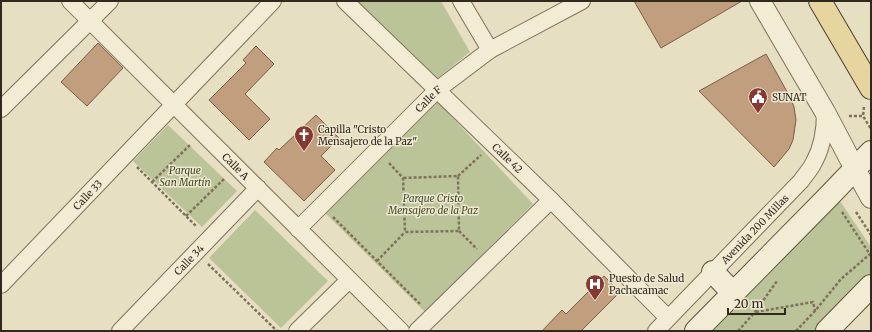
<svg xmlns="http://www.w3.org/2000/svg" width="872" height="332" viewBox="0 0 872 332" font-family="Merriweather,serif">
<style>
.green{fill:#bbc498}
.building{fill:#c19e7d;stroke:#7b5e45}
.lines{fill:none;stroke-linecap:round;stroke-linejoin:round}
.minor-casing{stroke:#7f715c;stroke-width:18}
.tertiary-casing{stroke:#7f715c;stroke-width:22}
.secondary-casing{stroke:#60523f;stroke-width:24}
.primary-casing{stroke:#4d3f2f;stroke-width:24}
.path{stroke:#7f715c;stroke-width:2.5;stroke-dasharray:3 2;stroke-linecap:butt}
.minor{stroke:#f3ecd4;stroke-width:16}
.tertiary{stroke:#f3ecd4;stroke-width:20}
.secondary{stroke:#f3ecd4;stroke-width:22}
.primary{stroke:#e6d59e;stroke-width:22}
.labels{text-anchor:middle;dominant-baseline:central;stroke-width:3;stroke-linejoin:round;paint-order:stroke}
.poi-label{font-size:10px;fill:#31281e;stroke:#f0e9d1;text-anchor:start}
.street-label{font-size:10px;fill:#31281e;stroke:#f0e9d1}
.park-label{font-size:10px;font-style:italic;fill:#3f4a27;stroke:#f0e9d1}
</style>
<rect width="100%" height="100%" fill="#e7dfc2"/>
<path class="green" d="M354,1H441L470,52L435,80Z
M436,100L533,204L425,312L324,212Z
M168,125L237,191L202,227L133,161Z
M840,201L871,247V273L836,315L820,331H711Z
M255,210L328,281L281,328L209,258Z"/>
<path class="building" d="M634,1H742L661,48Z
M98,43L123,68L87,106L61,82Z
M256,46L274,64L245,94L270,119L249,140L209,100L246,63L243,60Z
M766,54L790,97L794,107L796,120L793,140L789,149L774,167L699,91Z
M316,115L339,138L321,156L335,170L304,201L264,162L277,148L279,150Z
M604,276L620,292L582,330L583,331H542L562,310L566,314Z"/>
<g class="lines">
<g class="minor-casing">
<g id="minor">
<path id="s1" d="M70,1L401,331"/>
<path id="s2" d="M345,1L551,200L668,318"/>
<path d="M461,1L490,50"/>
<path d="M1,109L110,1"/>
<path id="s3" d="M298,229L437,90L490,50L582,1"/>
<path id="s4" d="M1,285L273,1"/>
<path id="s5" d="M120,331L258,188"/>
<path d="M297,331L349,280"/>
<path d="M417,331L551,200"/>
<path id="s6" d="M656,331L801,181C805,175 811,169 814,162C823,146 825,129 825,112"/>
</g>
</g>
<g class="tertiary-casing">
<path id="tertiary" d="M760,1L825,112L855,169L871,198"/>
</g>
<g class="secondary-casing">
<path id="secondary" d="M713,272L733,293
M696,331L829,196L871,152
M827,331L871,286"/>
</g>
<g class="primary-casing">
<path id="primary" d="M820,1L871,88"/>
</g>
<path class="path" d="M864,107L863,116L871,129
M849,116H863
M389,163L403,178L405,232L459,231L458,176L403,178
M137,167L197,227
M458,176L481,155
M152,182L190,145
M842,212L871,256
M856,212L871,235
M186,216L224,179
M333,217L420,304
M459,231L477,249
M377,261L405,232
M208,264L277,331
M756,312L813,302L815,311
M738,331L755,312L777,281
M796,331L815,311L841,279L870,254"/>
<use href="#minor" class="minor"/>
<use href="#tertiary" class="tertiary"/>
<use href="#secondary" class="secondary"/>
<use href="#primary" class="primary"/>
</g>
<defs>
<g id="civic-pin" transform="scale(1)"><path d="M0 17L-7.5 6A9.5 9.5 0 1 1 7.5 6Z" fill="#863833" stroke="#f0e9d1"/><path d="M-.6-6.5H3V-4.5H.6V-3L4-1V1h2V6H-6V1h2V-1L-.6-3ZM-1.2 2.5V6h2.4V2.5Z" fill="#fff"/></g>
<g id="church-pin" transform="scale(1)"><path d="M0 17L-7.5 6A9.5 9.5 0 1 1 7.5 6Z" fill="#863833" stroke="#f0e9d1"/><path d="M-1.2-6h2.4v3.5h3.3v2.4h-3.3V6h-2.4V-.1h-3.3v-2.4h3.3Z" fill="#fff"/></g>
<g id="hospital-pin" transform="scale(1)"><path d="M0 17L-7.5 6A9.5 9.5 0 1 1 7.5 6Z" fill="#863833" stroke="#f0e9d1"/><path d="M-5-5h3v3.5h4V-5h3V5h-3V1.5h-4V5h-3Z" fill="#fff"/></g>
</defs>
<g fill-rule="evenodd">
<use href="#civic-pin" x="758" y="97"/>
<use href="#church-pin" x="304" y="135"/>
<use href="#hospital-pin" x="595" y="284"/>
</g>
<g class="labels">
<g class="poi-label">
<text x="772" y="97">SUNAT</text>
<text x="318" y="129">Capilla "Cristo<tspan x="318" dy="12">Mensajero de la Paz"</tspan></text>
<text x="609" y="278">Puesto de Salud<tspan x="609" dy="12">Pachacamac</tspan></text>
</g>
<g class="street-label">
<text stroke="none"><textPath href="#s3" startOffset="184">Calle F</textPath></text>
<text stroke="none"><textPath href="#s2" startOffset="226">Calle 42</textPath></text>
<text stroke="none"><textPath href="#s1" startOffset="234">Calle A</textPath></text>
<text stroke="none"><textPath href="#s4" startOffset="125">Calle 33</textPath></text>
<text stroke="none"><textPath href="#s6" startOffset="142">Avenida 200 Millas</textPath></text>
<text stroke="none"><textPath href="#s5" startOffset="99">Calle 34</textPath></text>
</g>
<g class="park-label">
<text x="185" y="170">Parque<tspan x="185" dy="12">San Martín</tspan></text>
<text x="433" y="198">Parque Cristo<tspan x="433" dy="12">Mensajero de la Paz</tspan></text>
</g>
</g>
<rect width="872" height="332" fill="none" stroke="#31281e" stroke-width="4"/>
<path d="M728 308v6h57v-6" fill="none" stroke="#31281e" stroke-width="2"/>
<text x="734" y="308" font-size="12" fill="#31281e" stroke="#f0e9d1" stroke-width="3" paint-order="stroke">20 m</text>
</svg>
